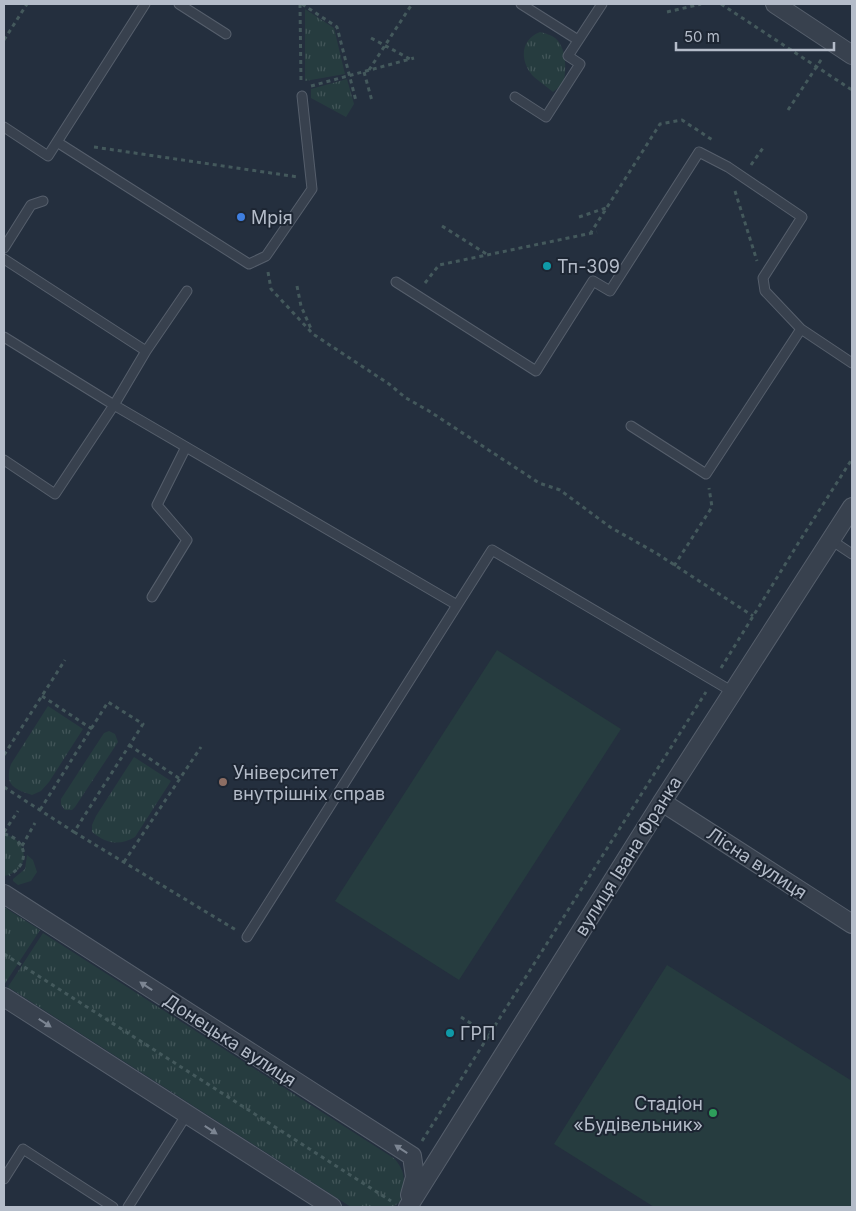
<svg xmlns="http://www.w3.org/2000/svg" width="856" height="1211" viewBox="0 0 856 1211" font-family="Inter,sans-serif">
<style>
.grass{fill:url(#grass-tufts)}
.pitch{fill:#263c3f}
.lines{fill:none;stroke-linecap:round;stroke-linejoin:round}
.lane-casing{stroke:#565f6c;stroke-width:11}
.street-casing{stroke:#565f6c;stroke-width:20}
.path{stroke:#44595c;stroke-width:3;stroke-dasharray:4 4;stroke-linecap:butt}
.lane{stroke:#38414e;stroke-width:9}
.street{stroke:#38414e;stroke-width:18}
.oneway{fill:#7c8592}
.shop-dot{fill:#3f7fe0;stroke:#1d2633;stroke-width:2}
.culture-dot{fill:#0f9aa8;stroke:#1d2633;stroke-width:2}
.education-dot{fill:#8d6e63;stroke:#1d2633;stroke-width:2}
.leisure-dot{fill:#2e9e5b;stroke:#1d2633;stroke-width:2}
.labels{text-anchor:middle;dominant-baseline:central;stroke-width:4;stroke-linejoin:round;paint-order:stroke}
.poi-label{font-size:18px;fill:#b4bcc9;stroke:#1d2633;text-anchor:start}
.street-label{font-size:18px;fill:#b4bcc9;stroke:#1d2633}
</style>
<defs>
<pattern id="grass-tufts" width="24" height="20" patternUnits="userSpaceOnUse" patternTransform="scale(1.25)"><rect width="24" height="20" fill="#263c3f"/><path d="M3 7l-1-3M5 7V3M7 7l1-3M15 17l-1-3M17 17v-4M19 17l1-3" fill="none" stroke="#435659"/></pattern>
</defs>
<rect width="100%" height="100%" fill="#242f3e"/>
<path class="grass" d="M305,9L334,28L345,74L305,81Z
M540,32C544,33 548,34 552,36C567,44 567,70 563,84L553,92C547,87 540,82 534,77C520,63 519,40 540,32Z
M347,79L354,104L346,117L311,98V89Z
M48,706L83,729L49,782L41,791L32,795C14,789 4,785 11,764Z
M109,731L115,734L118,742L75,807L72,810H65L61,805V799L104,733Z
M134,757L171,781L135,837C119,846 107,844 92,832V825L96,816Z
M4,834C30,840 31,872 4,876Z
M27,855L33,860L37,872L31,881L18,885L13,881V879L25,869Z
M4,907L40,930L4,985Z
M43,933L395,1159C408,1176 404,1182 400,1202L393,1207H351L8,987Z"/>
<path class="pitch" d="M497,650L621,729L459,980L335,901Z
M667,965L852,1081V1207H654L554,1144Z"/>
<g class="lines">
<g class="lane-casing">
<path id="lane" d="M179,4L226,34
M521,4L578,40
M515,97L546,117L580,64L568,56L602,4
M4,127L48,156L145,4
M57,142L249,264L266,256L312,189L302,96
M4,248L31,205L43,201
M4,259L146,351L114,405L4,337
M396,282L536,371L593,281L610,291L699,152L728,167L802,217L763,278L765,291L801,329L852,363
M146,351L187,291
M631,426L706,474L801,329
M4,460L55,494L114,405L457,605
M831,540L852,554
M152,597L187,540L157,505L186,447
M247,937L492,550L733,692
M4,1179L23,1149L113,1207
M128,1207L187,1114"/>
</g>
<g class="street-casing">
<path id="street" d="M775,4L852,55
M662,802L852,924
M4,894L412,1156L415,1177L410,1195
M4,997L332,1207
M408,1207L662,802L852,507"/>
</g>
<path class="path" d="M300,4L301,83
M302,4L337,27L356,101
M721,4L852,90
M667,12L701,4
M371,38L410,59
M4,40L27,4
M369,70L412,4
M364,72L372,101
M311,86L414,58
M788,110L823,57
M94,147L298,177
M751,165L763,148
M735,191L757,261
M579,217L606,208
M442,226L488,255
M590,234L660,124L682,120L714,141
M268,272L271,289L313,334L389,384L406,398L429,411L539,483L560,490L610,527L656,553L753,616
M425,283L439,265L597,232
M297,286L301,306L312,331
M674,566L712,507L709,488
M721,668L799,542L852,459
M42,696L92,729
M129,745L180,779
M4,755L65,660
M4,787L74,832L143,724L108,702L40,810
M4,832L18,811
M74,832L236,930
M4,834C27,839 31,864 9,875
M22,846L35,823
M124,862L201,747
M4,954L391,1201
M461,1017L489,1035
M422,1141L706,692"/>
<use href="#lane" class="lane"/>
<use href="#street" class="street"/>
</g>
<defs><path id="oneway-solid" d="M-6-.8H1V-3.2L6.5 0L1 3.2V.8H-6Z" transform="scale(1.25)"/></defs>
<g class="oneway">
<use href="#oneway-solid" transform="translate(146 986) rotate(-147)"/>
<use href="#oneway-solid" transform="translate(45 1023) rotate(33)"/>
<use href="#oneway-solid" transform="translate(211 1130) rotate(33)"/>
<use href="#oneway-solid" transform="translate(401 1149) rotate(-147)"/>
</g>
<circle class="shop-dot" cx="241" cy="217" r="5"/>
<g class="culture-dot">
<circle cx="547" cy="266" r="5"/>
<circle cx="450" cy="1033" r="5"/>
</g>
<circle class="education-dot" cx="223" cy="782" r="5"/>
<circle class="leisure-dot" cx="713" cy="1113" r="5"/>
<g class="labels">
<g class="poi-label">
<text x="251" y="217">Мрія</text>
<text x="557" y="266">Тп-309</text>
<text x="233" y="772">Університет<tspan x="233" dy="21">внутрішніх справ</tspan></text>
<text x="460" y="1033">ГРП</text>
<text x="703" y="1103" text-anchor="end">Стадіон<tspan x="703" dy="21">«Будівельник»</tspan></text>
</g>
<g class="street-label">
<text transform="translate(628 856) rotate(-58)">вулиця Івана Франка</text>
<text transform="translate(757 863) rotate(33)">Лісна вулиця</text>
<text transform="translate(230 1040) rotate(33)">Донецька вулиця</text>
</g>
</g>
<rect width="856" height="1211" fill="none" stroke="#b4bcc9" stroke-width="10"/>
<path d="M676 42v8h158v-8" fill="none" stroke="#b4bcc9" stroke-width="2.5"/>
<text x="684" y="42" font-size="15" fill="#b4bcc9" stroke="#1d2633" stroke-width="4" paint-order="stroke">50 m</text>
</svg>
